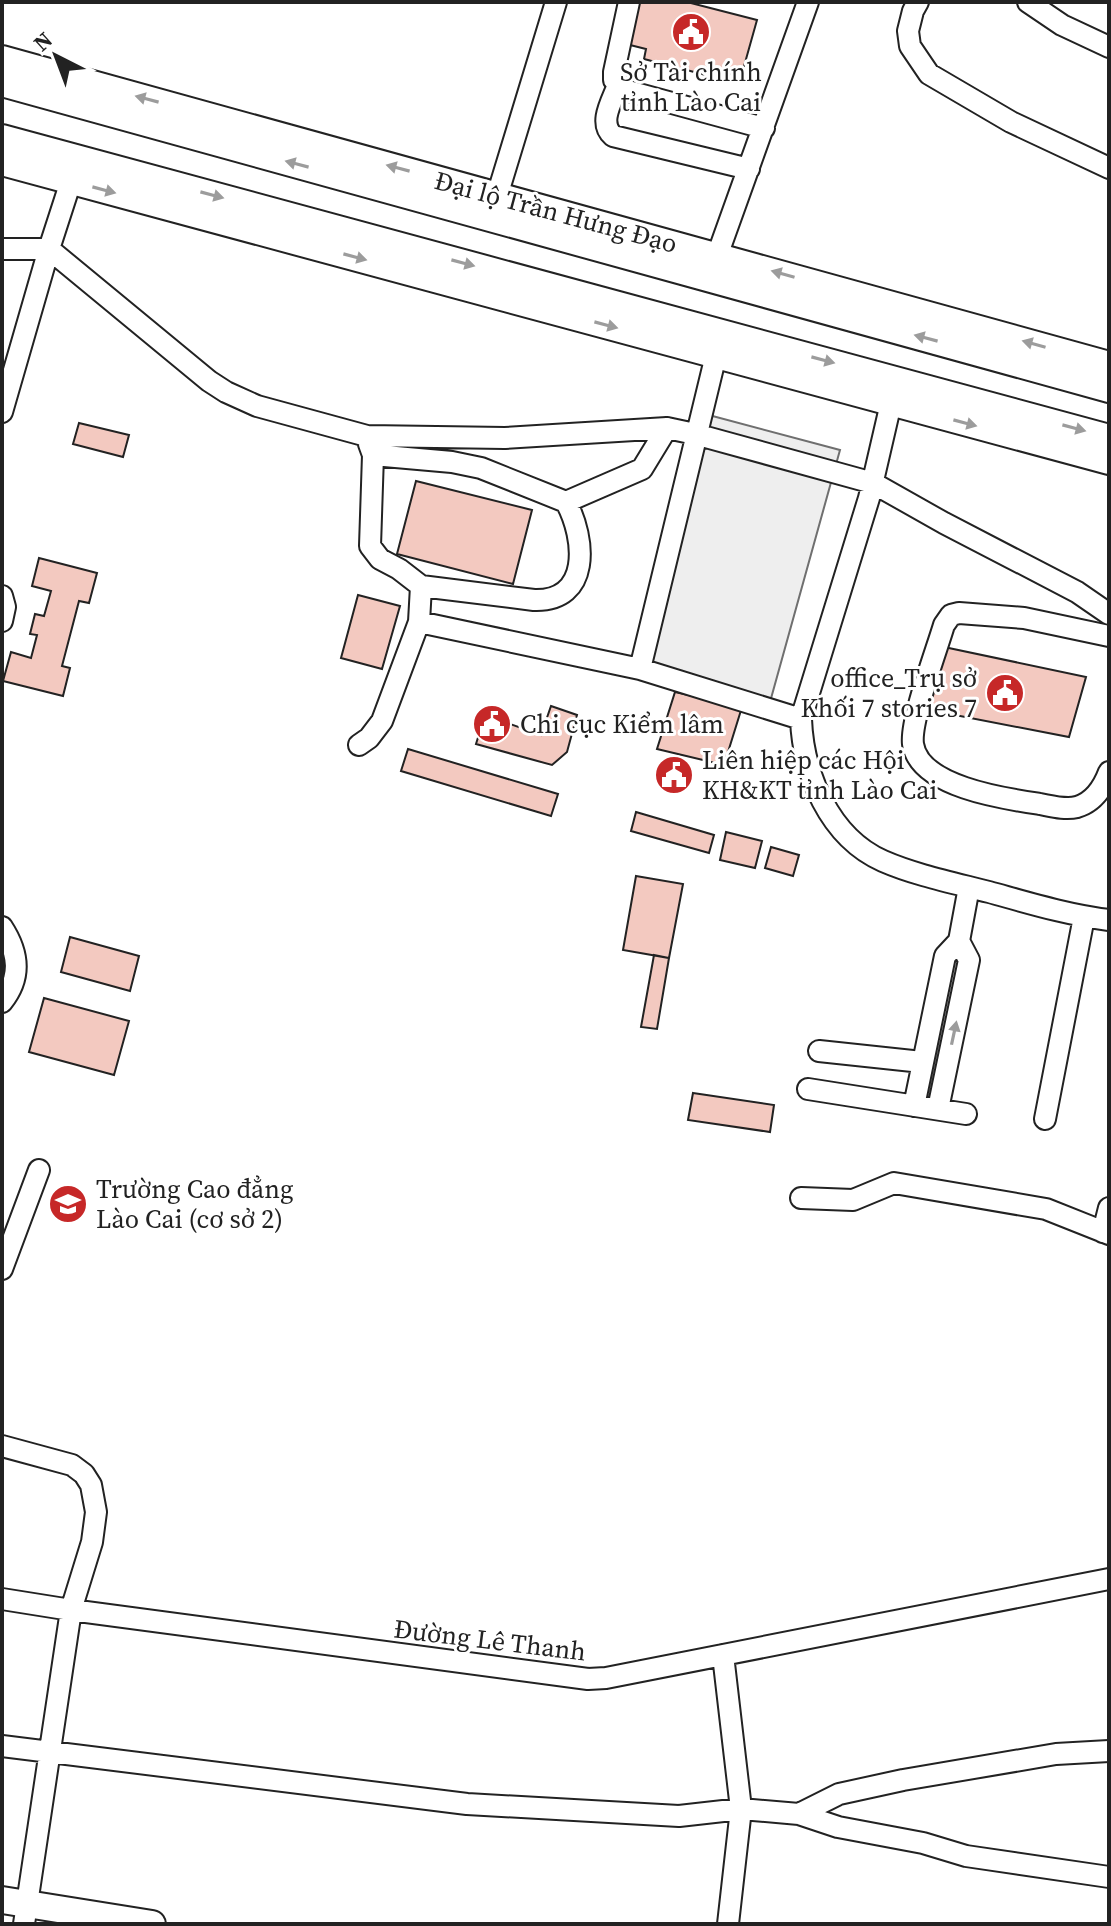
<svg xmlns="http://www.w3.org/2000/svg" width="1111" height="1926" viewBox="0 0 1111 1926" font-family="'Source Serif 4',serif">
<style>
.green{fill:#eee;stroke:#6f6f6f;stroke-width:2}
.building{fill:#f3c9c0;stroke:#222;stroke-width:2}
.lines{fill:none;stroke-linecap:round;stroke-linejoin:round}
.minor-casing{stroke:#222;stroke-width:24}
.major-casing{stroke:#222;stroke-width:30}
.minor{stroke:#fff;stroke-width:20}
.major{stroke:#fff;stroke-width:26}
.oneway{fill:#9c9c9c}
.labels{text-anchor:middle;dominant-baseline:central;stroke-width:6;stroke-linejoin:round;paint-order:stroke}
.poi-label{font-size:26px;fill:#222;stroke:#fff;text-anchor:start}
.street-label{font-size:26px;fill:#222;stroke:#fff}
</style>
<rect width="100%" height="100%" fill="#fff"/>
<path class="green" d="M705,414L840,450L770,702L643,680Z"/>
<path class="building" d="M637,2H687L757,20L741,77L727,73L725,80L644,59L646,49L626,44Z
M79,423L129,435L123,457L73,444Z
M416,481L532,510L513,584L397,554Z
M39,558L97,573L89,603L79,601L62,666L70,668L63,696L3,681L11,652L31,658L37,635L30,634L35,614L44,616L51,591L32,586Z
M358,595L400,606L382,669L341,658Z
M944,647L1086,677L1069,737L924,709Z
M675,692L742,707L724,765L657,749Z
M551,706L577,715L567,752L552,765L476,744L485,715L541,735Z
M408,749L558,794L551,816L401,771Z
M636,812L714,835L709,853L631,831Z
M726,832L762,841L755,868L720,860Z
M771,847L799,855L793,876L765,868Z
M636,876L683,884L669,958L623,950Z
M70,937L139,956L130,991L61,972Z
M654,955L669,958L657,1029L641,1027Z
M44,998L129,1021L114,1075L29,1052Z
M693,1093L774,1105L770,1132L688,1120Z"/>
<g class="lines">
<g class="minor-casing">
<path id="minor" d="M629,2L614,72V80L624,90L764,128
M918,2L913,11L908,31L910,46L929,74L1011,122L1109,168
M1028,2L1062,25L1109,47
M618,85C612,101 598,123 613,136L749,169
M497,196L556,2
M2,249H49L209,381L226,392L257,406L367,436L505,438L667,428L695,434L873,483L944,523L1077,592L1109,614
M717,256L808,2
M891,403L869,498L801,719C803,773 829,837 883,861C915,875 954,883 989,892C1029,903 1068,915 1109,920
M2,412L49,249L71,181
M373,455L452,462L481,468L566,502C586,539 591,602 534,600L421,586
M566,502L642,469L667,428
M2,596L5,607L2,621
M419,622L640,669L801,719
M1109,636L1024,618L959,613L951,615L944,625C936,652 910,721 913,744C919,787 1006,799 1040,804C1051,806 1065,810 1077,807C1094,802 1103,788 1109,772
M640,669L716,355
M359,745L369,738L382,721L419,622L421,586L399,569L380,559L370,546L373,455L369,444
M2,927C19,953 22,977 2,1002
M819,1051L922,1062
M808,1089L966,1114
M914,1106L945,956L959,941L969,887
M938,1109L969,960L959,941
M1045,1119L1084,917
M801,1198L853,1200L894,1183L1046,1209L1109,1234
M1103,1232L1109,1208
M2,1269L39,1170
M2,1446L72,1465L84,1474L91,1485L96,1512L92,1542L71,1610L24,1924
M2,1599L71,1610L588,1679L606,1678L1109,1579
M723,1655L741,1809L728,1924
M2,1746L467,1804L679,1816L741,1809L799,1814L838,1827L923,1843L966,1856L1109,1877
M799,1814L839,1794L903,1780L1056,1754L1109,1751"/>
</g>
<g class="major-casing">
<path id="major" d="M2,59L1109,365
M2,83L1109,389
M2,138L1109,438
M2,162L1109,461
M2,1900L152,1924"/>
</g>
<use href="#minor" class="minor"/>
<use href="#major" class="major"/>
</g>
<defs><path id="oneway-solid" d="M-6-.8H1V-3.2L6.5 0L1 3.2V.8H-6Z" transform="scale(2)"/></defs>
<g class="oneway">
<use href="#oneway-solid" transform="translate(147 99) rotate(-165)"/>
<use href="#oneway-solid" transform="translate(297 164) rotate(-165)"/>
<use href="#oneway-solid" transform="translate(398 168) rotate(-165)"/>
<use href="#oneway-solid" transform="translate(104 190) rotate(15)"/>
<use href="#oneway-solid" transform="translate(212 195) rotate(15)"/>
<use href="#oneway-solid" transform="translate(355 257) rotate(15)"/>
<use href="#oneway-solid" transform="translate(463 263) rotate(15)"/>
<use href="#oneway-solid" transform="translate(783 274) rotate(-164)"/>
<use href="#oneway-solid" transform="translate(606 325) rotate(15)"/>
<use href="#oneway-solid" transform="translate(926 338) rotate(-165)"/>
<use href="#oneway-solid" transform="translate(1034 344) rotate(-164)"/>
<use href="#oneway-solid" transform="translate(823 360) rotate(15)"/>
<use href="#oneway-solid" transform="translate(965 423) rotate(15)"/>
<use href="#oneway-solid" transform="translate(1074 428) rotate(15)"/>
<use href="#oneway-solid" transform="translate(954 1033) rotate(-78)"/>
</g>
<defs>
<g id="civic-disc" transform="scale(2)"><circle r="9.5" fill="#c62828" stroke="#fff"/><path d="M-.6-6.5H3V-4.5H.6V-3L4-1V1h2V6H-6V1h2V-1L-.6-3ZM-1.2 2.5V6h2.4V2.5Z" fill="#fff"/></g>
<g id="university-disc" transform="scale(2)"><circle r="9.5" fill="#c62828" stroke="#fff"/><path d="M0-5L7-2L0 1L-7-2ZM-4 1L0 2.5L4 1V4Q0 6-4 4Z" fill="#fff"/></g>
</defs>
<g fill-rule="evenodd">
<use href="#civic-disc" x="691" y="32"/>
<use href="#civic-disc" x="1005" y="693"/>
<use href="#civic-disc" x="492" y="724"/>
<use href="#civic-disc" x="674" y="775"/>
<use href="#university-disc" x="68" y="1204"/>
</g>
<g class="labels">
<g class="poi-label">
<text x="691" y="72" text-anchor="middle">Sở Tài chính<tspan x="691" dy="30">tỉnh Lào Cai</tspan></text>
<text x="977" y="678" text-anchor="end">office_Trụ sở<tspan x="977" dy="30">Khối 7 stories 7</tspan></text>
<text x="520" y="724">Chi cục Kiểm lâm</text>
<text x="702" y="760">Liên hiệp các Hội<tspan x="702" dy="30">KH&amp;KT tỉnh Lào Cai</tspan></text>
<text x="96" y="1189">Trường Cao đẳng<tspan x="96" dy="30">Lào Cai (cơ sở 2)</tspan></text>
</g>
<g class="street-label">
<text transform="translate(556 212) rotate(15)">Đại lộ Trần Hưng Đạo</text>
<text transform="translate(490 1640) rotate(7)">Đường Lê Thanh</text>
</g>
</g>
<rect width="1111" height="1926" fill="none" stroke="#222222" stroke-width="8"/>
<g transform="translate(56 56) rotate(318)" stroke="#ffffff" stroke-width="6" paint-order="stroke">
<path d="M0-6L14 30L0 20L-14 30Z" fill="#222222"/>
<text y="-12" font-size="22" font-weight="bold" text-anchor="middle" fill="#222222">N</text>
</g>
</svg>
